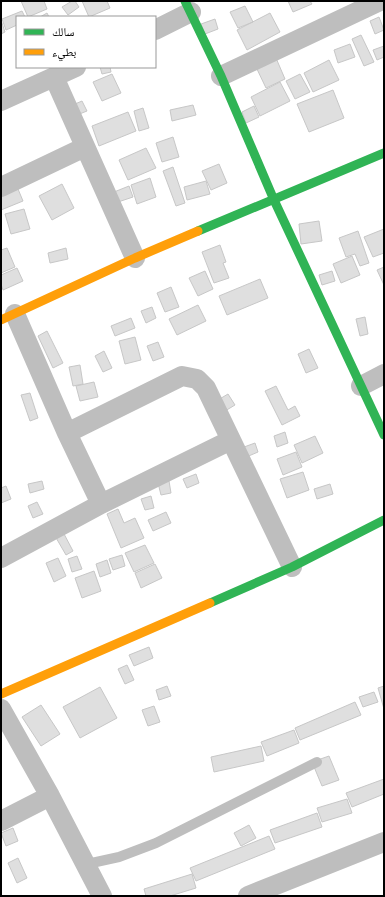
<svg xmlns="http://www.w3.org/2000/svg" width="385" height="897" viewBox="0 0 385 897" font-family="Jost,'Noto Naskh Arabic',sans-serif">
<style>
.building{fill:#dfdfdf;stroke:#c7c7c7}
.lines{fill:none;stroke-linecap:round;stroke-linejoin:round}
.lane{stroke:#bebebe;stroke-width:10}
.street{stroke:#bebebe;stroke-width:20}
.fast{stroke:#30b455;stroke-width:9}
.slow{stroke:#ff9f0a;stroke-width:9}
</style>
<rect width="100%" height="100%" fill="#fff"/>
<path class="building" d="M21,1H44L47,9L28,17Z
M72,1H75L79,7L68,15L62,7Z
M82,1H107L110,8L89,17Z
M288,1H310L312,4L293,12Z
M245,6L253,22L238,28L230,12Z
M22,11L25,17H17V25L6,30L2,19Z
M47,13L49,17H40Z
M270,13L280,32L247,50L237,30Z
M379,17L384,30L375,34L370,21Z
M215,19L218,29L205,34L201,24Z
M1,20L5,32L1,34Z
M361,35L374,62L364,66L352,39Z
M350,44L355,57L338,63L334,50Z
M384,46V57L377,60L373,50Z
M276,58L285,79L266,88L256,67Z
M329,60L339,80L313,92L304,73Z
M100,67H110L111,72L102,74Z
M112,74L121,93L102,101L93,82Z
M300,74L310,92L295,99L286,81Z
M280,82L290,101L260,116L251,97Z
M333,90L344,118L309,132L297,104Z
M82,101L87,111L72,117L68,107Z
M193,105L196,115L172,121L170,110Z
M254,106L259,117L246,123L242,112Z
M143,108L149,128L139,131L134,111Z
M128,112L136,131L99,146L92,126Z
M173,137L179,157L162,162L156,143Z
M146,148L156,168L128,180L119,160Z
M219,164L227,183L211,190L202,171Z
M173,167L185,203L176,206L163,171Z
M150,178L156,197L137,204L131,185Z
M206,181L210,194L187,200L184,187Z
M62,184L74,208L52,220L39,196Z
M129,186L133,197L118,202L114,192Z
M18,189L23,201L1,210V196Z
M24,209L30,229L11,234L5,214Z
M319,221L322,241L301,244L299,224Z
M384,229V253L373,257L364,237Z
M358,231L369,263L360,266L355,254L346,257L339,238Z
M220,245L226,262L223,263L229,278L214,283L202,252Z
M7,248L15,267L1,273V250Z
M66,248L68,259L50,263L48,253Z
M352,256L360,275L341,283L333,264Z
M384,267V285L377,270Z
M17,268L23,281L3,290L1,284V275Z
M205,271L213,289L198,296L189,278Z
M332,271L335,281L322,285L319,275Z
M260,279L268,298L227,315L219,296Z
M171,287L179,307L165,312L157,293Z
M198,305L206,321L177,335L169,319Z
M152,307L156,318L146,323L141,311Z
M365,317L368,334L360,336L356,319Z
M131,318L135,328L115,336L111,326Z
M47,331L63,363L53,368L38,336Z
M135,337L141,360L125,364L119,341Z
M158,342L164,357L153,361L147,346Z
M309,349L318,368L306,373L298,354Z
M104,351L112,368L103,372L95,356Z
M80,365L83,384L73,386L69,367Z
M94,382L98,397L80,401L76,386Z
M276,386L288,410L295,406L300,416L282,425L265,391Z
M30,393L38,418L30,421L21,395Z
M228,394L235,405L225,411L218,400Z
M285,432L288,443L277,447L274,436Z
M315,436L323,453L302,463L294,445Z
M255,443L258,452L237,461L233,451Z
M296,452L302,467L283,475L277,459Z
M303,472L309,490L287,498L280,479Z
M196,474L199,483L187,488L183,479Z
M42,481L44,489L30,493L28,484Z
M169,481L171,493L161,495L158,483Z
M330,484L333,494L317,499L314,489Z
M6,486L11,499L1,503V488Z
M151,496L154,508L145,510L141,499Z
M37,502L43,514L33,518L28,506Z
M118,509L124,523L135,518L144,538L121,548L107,514Z
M166,512L171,523L153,531L148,520Z
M63,532L73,551L66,555L55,536Z
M145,545L154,563L134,572L125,553Z
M122,555L125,566L113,570L109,559Z
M77,556L82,569L72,572L68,559Z
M58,558L66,576L54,582L46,563Z
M107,560L111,573L100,577L96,564Z
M155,564L162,578L141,588L135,573Z
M94,571L101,591L82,598L75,578Z
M149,647L153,658L134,666L129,655Z
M127,665L134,680L125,684L118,669Z
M167,686L171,696L159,700L156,690Z
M384,686V709L378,688Z
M100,687L117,718L80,738L63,707Z
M374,692L378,702L363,707L359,697Z
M355,702L361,715L300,740L295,728Z
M41,705L60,734L41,746L22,717Z
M154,706L160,722L148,726L142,710Z
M294,730L299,743L267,756L261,742Z
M261,746L264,761L214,772L211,757Z
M329,756L339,780L322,786L312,762Z
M384,779V794L352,807L346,793Z
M347,799L352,813L322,822L317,808Z
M317,813L322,827L275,843L270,830Z
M249,825L256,838L241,846L234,833Z
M13,828L18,841L6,846L1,833Z
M269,836L275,849L196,881L190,868Z
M18,858L27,878L17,883L8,863Z
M192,874L196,888L170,896H146L144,889Z"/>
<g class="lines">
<path class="lane" d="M87,864L119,857L156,843L317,762"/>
<path class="street" d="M155,30L191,12
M221,76L380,1
M54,77L135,258
M1,101L76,67
M1,187L85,147
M15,314L67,433L101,504
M361,386L384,374
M67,433L182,376L197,379L206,388L292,567
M1,558L101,504L231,440
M1,709L50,796L102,896
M1,821L50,796
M248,896L384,842"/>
<path class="fast" d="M185,1L221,76L274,200L384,435
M198,231L384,153
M210,603L292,567L384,520"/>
<path class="slow" d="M1,320L135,258L198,231
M1,694L210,603"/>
</g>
<rect width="385" height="897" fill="none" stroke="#000000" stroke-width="4"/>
<rect x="16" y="16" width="140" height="52" fill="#ffffff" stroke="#999999"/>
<rect x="24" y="29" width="20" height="6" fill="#30b455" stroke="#999999"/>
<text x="52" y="36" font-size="12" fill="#000000">سالك</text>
<rect x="24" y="49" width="20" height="6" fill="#ff9f0a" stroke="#999999"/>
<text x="52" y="56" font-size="12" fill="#000000">بطيء</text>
</svg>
